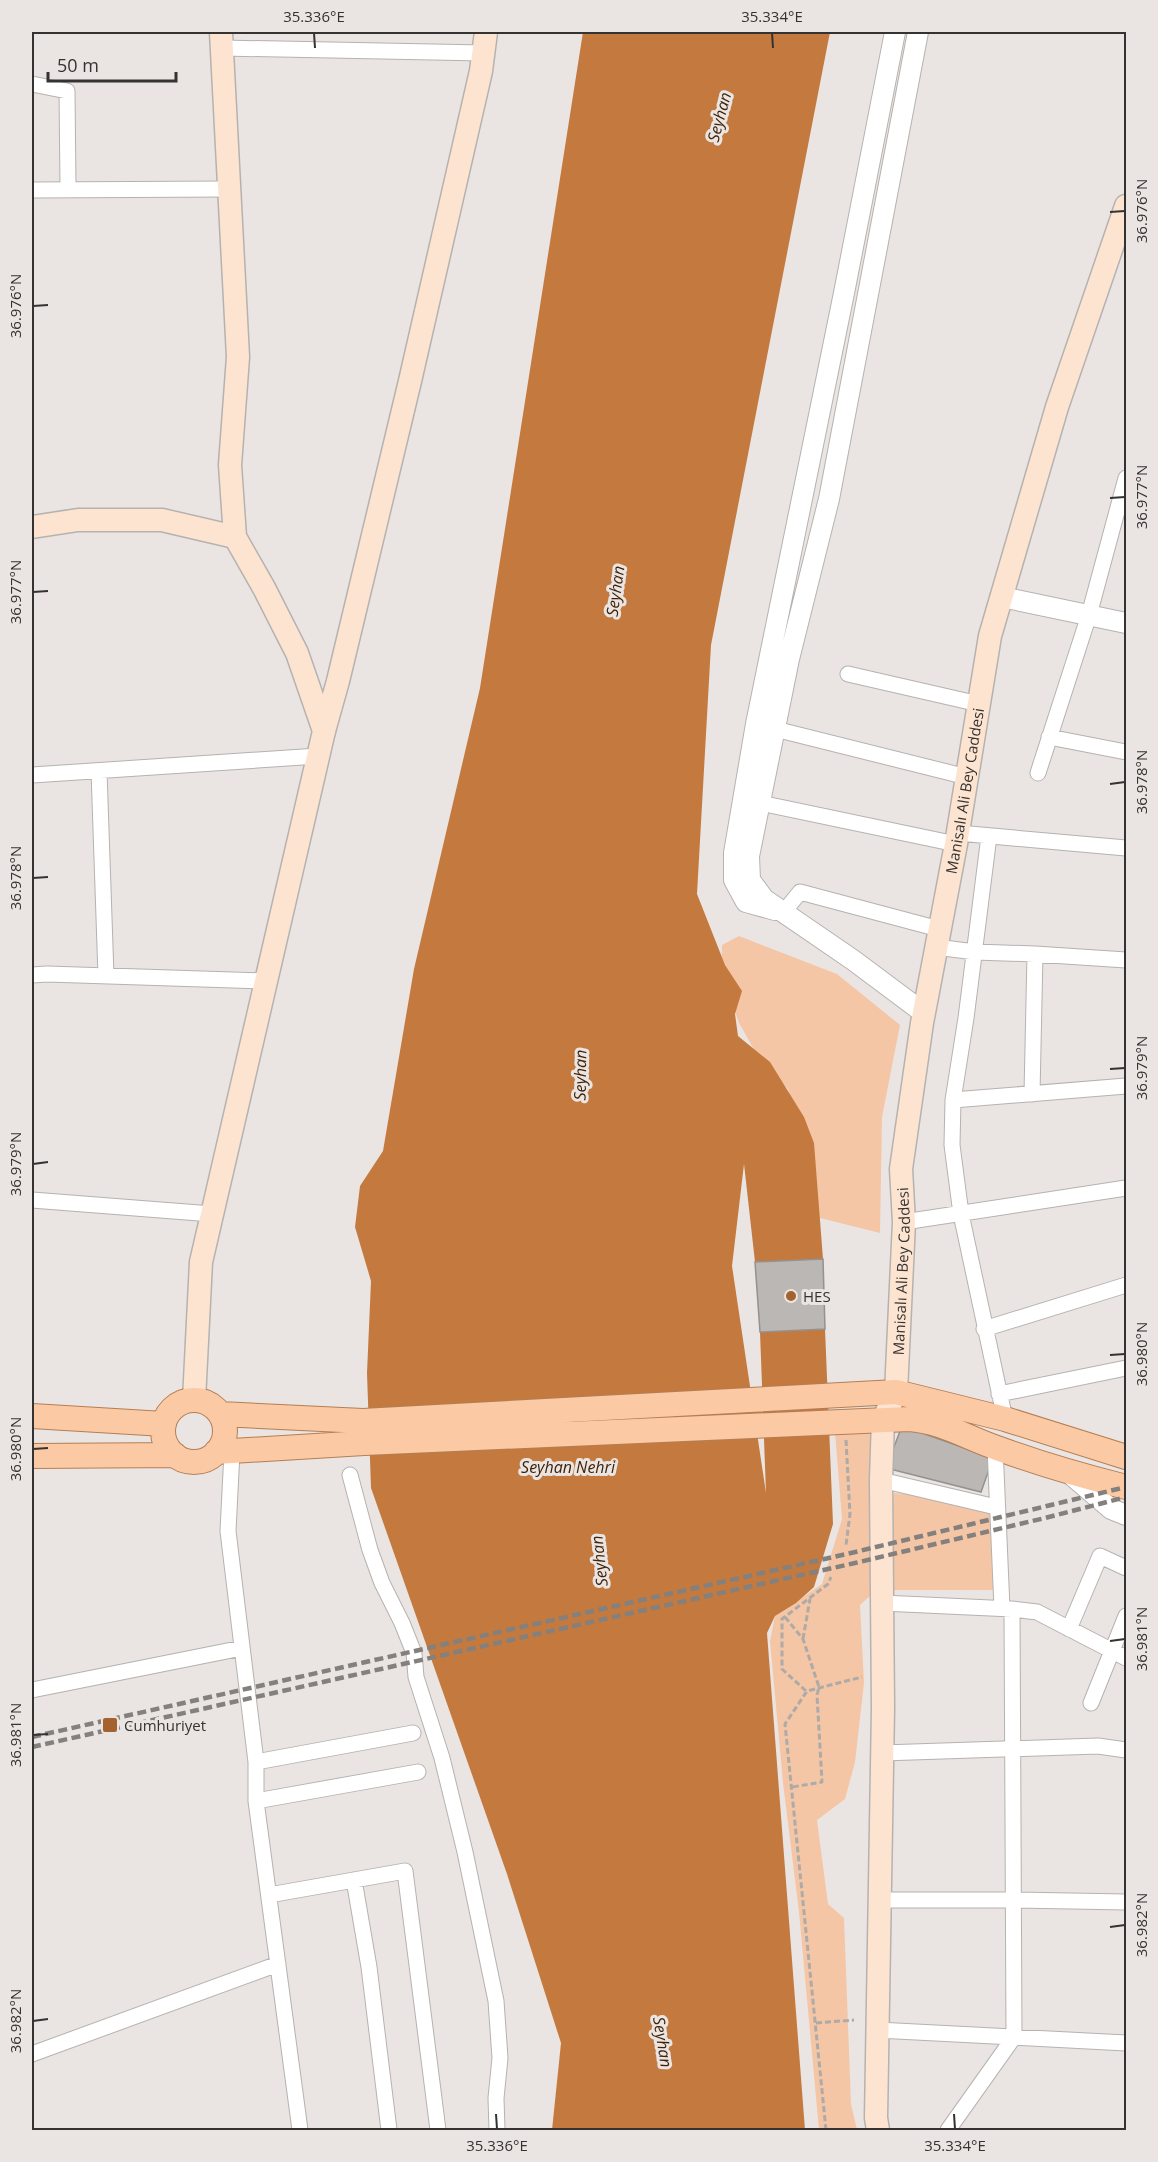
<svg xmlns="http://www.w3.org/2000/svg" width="1158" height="2162" viewBox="0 0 1158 2162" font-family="'Open Sans',sans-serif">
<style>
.green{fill:#f5c6a5}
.water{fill:#c4793e}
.building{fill:#bbb7b4;stroke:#95918e;stroke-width:1.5}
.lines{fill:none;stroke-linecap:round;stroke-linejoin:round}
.minor-casing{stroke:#b6b2af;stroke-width:17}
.tertiary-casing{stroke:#b6b2af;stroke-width:22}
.secondary-casing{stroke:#b6b2af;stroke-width:25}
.primary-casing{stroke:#b47e54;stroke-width:26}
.path{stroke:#aeaaa7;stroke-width:3;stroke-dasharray:6 3;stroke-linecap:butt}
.minor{stroke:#fff;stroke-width:15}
.tertiary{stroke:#fff;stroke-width:20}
.secondary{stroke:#fde4d1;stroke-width:22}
.primary{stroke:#fbcaa4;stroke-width:24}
.rail{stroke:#83807e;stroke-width:4.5;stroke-dasharray:9 4.5;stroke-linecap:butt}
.ticks{fill:none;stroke:#353332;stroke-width:2}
.poi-dot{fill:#a4632e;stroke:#eae5e2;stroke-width:2}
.labels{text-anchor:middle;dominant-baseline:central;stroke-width:6;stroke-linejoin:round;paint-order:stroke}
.street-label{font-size:15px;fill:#353332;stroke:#eae5e2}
.poi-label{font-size:15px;fill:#353332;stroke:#eae5e2;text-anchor:start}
.water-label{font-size:16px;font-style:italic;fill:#402208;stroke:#eae5e2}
.neatline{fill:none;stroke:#353332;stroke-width:2}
.ticks-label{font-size:15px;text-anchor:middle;fill:#353332}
</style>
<rect width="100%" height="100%" fill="#eae5e2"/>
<path class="green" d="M739,936L837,974L900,1025L882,1117L880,1233L816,1217L806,1156L788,1089L756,1053L739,1023L721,970L722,945Z
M835,1432L872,1434L878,1568L870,1596L860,1605L864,1683L855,1762L845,1799L817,1820L828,1904L844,1918L851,2104L857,2130H819L799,1912L783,1783L770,1641L775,1616L822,1584L842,1519Z
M894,1493L992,1503L1000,1590H886Z"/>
<path class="water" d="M583,32H830L711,645L697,894L725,965L742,991L735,1014L738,1036L770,1062L804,1117L814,1143L823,1259L755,1262L744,1164L732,1266L766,1493L760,1332L825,1329L833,1524L814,1587L796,1603L775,1616L767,1633L805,2130H552L561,2043L507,1874L371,1488L367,1373L371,1281L355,1227L360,1186L383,1151L414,969L480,688Z"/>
<path class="building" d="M823,1259L825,1329L760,1332L755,1262Z
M902,1426L993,1458L981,1492L886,1468Z"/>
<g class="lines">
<g class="minor-casing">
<path id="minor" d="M222,48L484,53
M32,84L67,91L68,188
M32,190L229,189
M848,674L979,704
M775,729L967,777
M1049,737L1126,752
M99,771L106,976
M1038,773L1089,615L1126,478
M32,775L318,756
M760,803L956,844
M958,833L1126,848
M989,836L966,1018L953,1100L952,1145L961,1214L1005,1419
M783,913L800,892L939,929
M936,947L975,952L1035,954L1126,960
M32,975L47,974L266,981
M1032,1094L1035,954
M953,1100L1126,1086
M32,1200L212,1214
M904,1222L1126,1188
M984,1329L1126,1285
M999,1394L1126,1368
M995,1447L1002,1608
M232,1452L228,1531L256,1762V1801L300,2130
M350,1475L370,1550L382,1583L402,1623L414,1653L416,1677L442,1758L465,1852L496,2001L500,2058L496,2098L497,2130
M881,1480L996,1507
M882,1603L1012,1609L1014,2037L948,2130
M1012,1609L1037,1612L1126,1658
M1069,1629L1100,1556L1126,1568
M32,1690L242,1648
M1091,1703L1126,1616
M882,1753L1098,1746L1126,1750
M256,1762L413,1733
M256,1801L418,1772
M354,1880L369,1967L389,2130
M269,1895L405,1871L438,2130
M879,1900H1013L1126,1902
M877,2030L1126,2043
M32,2054L278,1964"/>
</g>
<g class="tertiary-casing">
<path id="tertiary" d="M918,32L829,499L789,659L749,856L750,880L764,899L853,960L924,1013
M1002,597L1126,623
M775,910L746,902L734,880V853L756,724L844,293L895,32
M1069,1473L1111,1509L1126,1515"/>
</g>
<g class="secondary-casing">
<g id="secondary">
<path d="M32,527L78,520H162L235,537"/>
<path d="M324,731L338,681L410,381L481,71L486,32"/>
<path d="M194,1400L201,1262L324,731L297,653L264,588L235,537L230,465L238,357L221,32"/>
<path id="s1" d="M878,2130L876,2118L883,1708L881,1480L883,1420L896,1392L904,1222L901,1169L922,1023L956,844L990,636L1057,407L1126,206"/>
</g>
</g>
<g class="primary-casing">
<path id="primary" d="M163 1431a31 31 0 1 1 62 0a31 31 0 1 1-62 0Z
M220,1414L363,1421L896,1392L1005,1419L1126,1457
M32,1416L164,1424
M216,1452L364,1443L909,1419C940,1421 968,1438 997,1448C1040,1464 1082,1476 1126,1487
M32,1456L175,1455"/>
</g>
<path class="path" d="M846,1440L850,1514L846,1545
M785,1617L803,1639L819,1687L817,1695L822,1782L792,1787
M803,1639L810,1599
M806,1691L782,1669V1619L828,1584L831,1577
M816,2023L854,2020
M826,2130L785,1724L807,1691L862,1677"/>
<use href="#minor" class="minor"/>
<use href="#tertiary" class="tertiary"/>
<use href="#secondary" class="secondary"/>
<use href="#primary" class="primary"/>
<path class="rail" d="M32,1737L851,1553L1126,1487
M32,1747L855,1563L1045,1518L1126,1497"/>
</g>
<path class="ticks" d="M314,33L315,48M772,33L773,48M1110,212L1125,211M33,306L48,305M1110,498L1125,497M33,592L48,591M1110,784L1125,782M33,878L48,877M1110,1069L1125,1068M33,1164L48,1162M1110,1355L1125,1354M33,1449L48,1448M1110,1641L1125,1639M33,1735L48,1734M1110,1927L1125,1925M33,2021L48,2019M496,2114L497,2129M954,2114L955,2129"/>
<g class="poi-dot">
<circle cx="791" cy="1296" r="6"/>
<rect x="102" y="1717" width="16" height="16" rx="3"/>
</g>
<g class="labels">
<g class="street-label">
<text stroke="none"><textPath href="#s1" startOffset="1348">Manisalı Ali Bey Caddesi</textPath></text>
<text stroke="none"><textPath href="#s1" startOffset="862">Manisalı Ali Bey Caddesi</textPath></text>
</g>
<g class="poi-label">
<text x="803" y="1296">HES</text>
<text x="124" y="1725">Cumhuriyet</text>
</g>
<g class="water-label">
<text transform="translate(719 117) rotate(-75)">Seyhan</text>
<text transform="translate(615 591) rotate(-82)">Seyhan</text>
<text transform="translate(580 1075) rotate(-89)">Seyhan</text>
<text x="568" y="1467">Seyhan Nehri</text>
<text transform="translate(599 1561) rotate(-96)">Seyhan</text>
<text transform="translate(663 2042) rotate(81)">Seyhan</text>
</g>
</g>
<rect width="1158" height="2162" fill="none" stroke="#eae5e2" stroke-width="66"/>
<path d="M48 72v9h128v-9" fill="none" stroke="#353332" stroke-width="3"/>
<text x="57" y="72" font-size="18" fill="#353332" stroke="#eae5e2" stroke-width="4.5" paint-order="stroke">50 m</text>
<rect x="33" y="33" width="1092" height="2096" class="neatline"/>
<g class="ticks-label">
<text x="314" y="22">35.336°E</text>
<text x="772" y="22">35.334°E</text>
<text transform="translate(1142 211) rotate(-90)" y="5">36.976°N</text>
<text transform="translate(16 306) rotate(-90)" y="5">36.976°N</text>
<text transform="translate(1142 497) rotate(-90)" y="5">36.977°N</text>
<text transform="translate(16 592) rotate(-90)" y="5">36.977°N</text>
<text transform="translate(1142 782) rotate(-90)" y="5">36.978°N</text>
<text transform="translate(16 878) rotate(-90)" y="5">36.978°N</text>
<text transform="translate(1142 1068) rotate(-90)" y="5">36.979°N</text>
<text transform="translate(16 1164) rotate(-90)" y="5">36.979°N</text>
<text transform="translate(1142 1354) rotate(-90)" y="5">36.980°N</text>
<text transform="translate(16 1449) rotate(-90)" y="5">36.980°N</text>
<text transform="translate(1142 1639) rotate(-90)" y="5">36.981°N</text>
<text transform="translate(16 1735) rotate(-90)" y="5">36.981°N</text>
<text transform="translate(1142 1925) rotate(-90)" y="5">36.982°N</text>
<text transform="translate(16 2021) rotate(-90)" y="5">36.982°N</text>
<text x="497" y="2151">35.336°E</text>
<text x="955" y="2151">35.334°E</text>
</g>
</svg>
